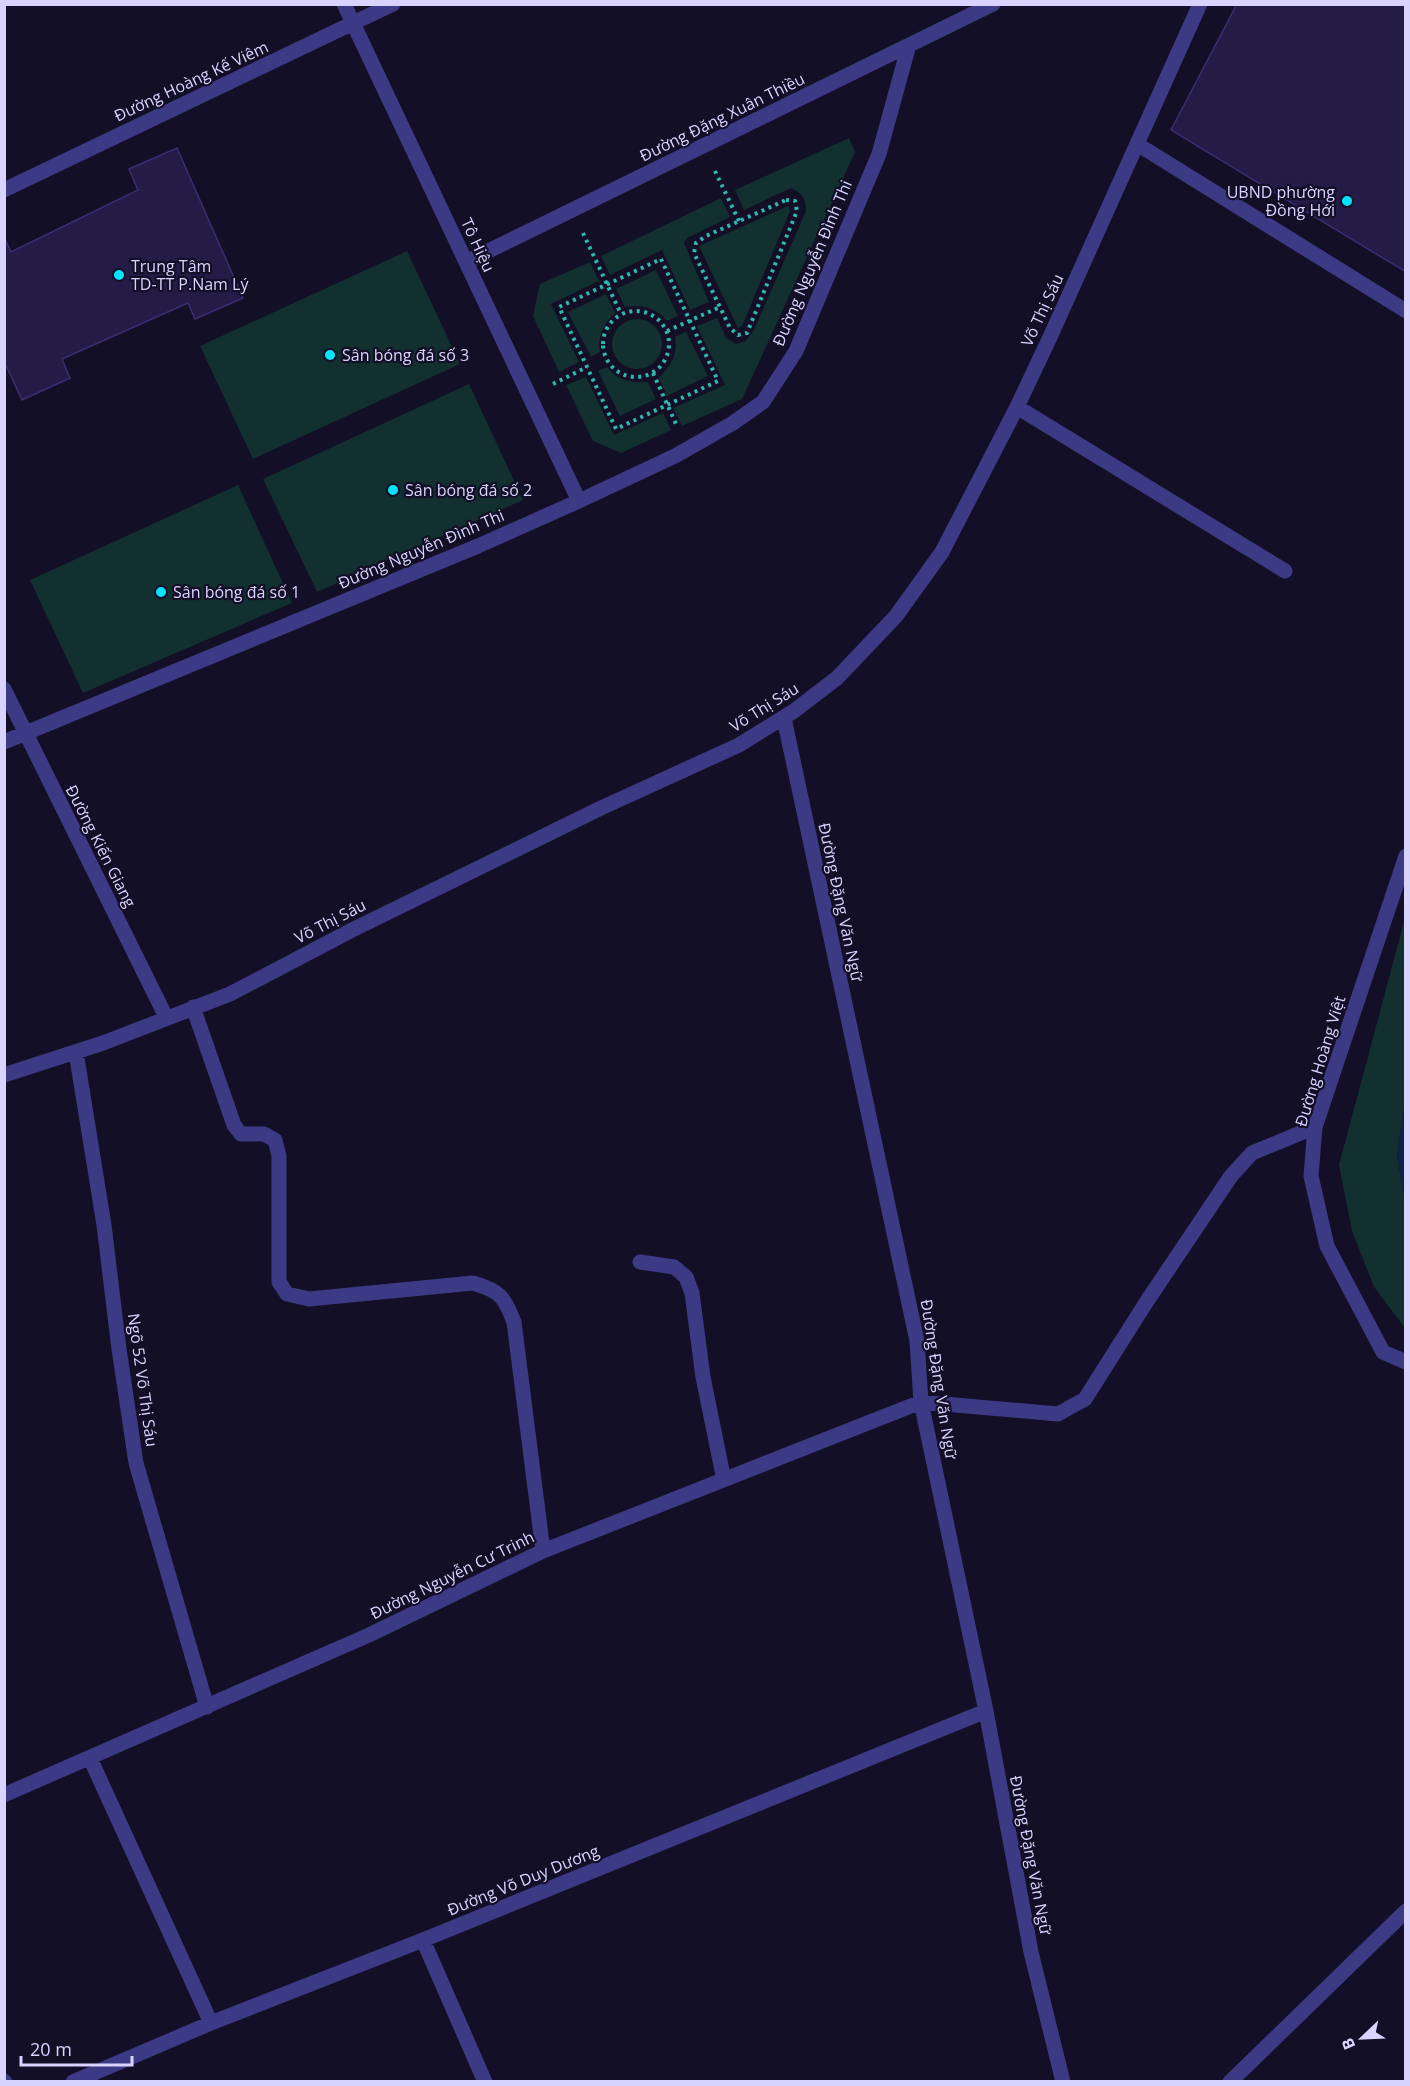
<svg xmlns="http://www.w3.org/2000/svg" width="1410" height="2086" viewBox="0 0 1410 2086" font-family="'Open Sans',sans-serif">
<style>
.green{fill:#12302f}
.water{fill:#0c2248}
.building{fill:#241b47;stroke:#3b2d73;stroke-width:1.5}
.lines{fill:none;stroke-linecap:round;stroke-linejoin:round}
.path{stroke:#2fb8b0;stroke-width:4;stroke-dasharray:3 4.5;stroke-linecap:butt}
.minor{stroke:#3d3a85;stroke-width:15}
.poi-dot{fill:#00e5ff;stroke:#130f26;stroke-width:2}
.labels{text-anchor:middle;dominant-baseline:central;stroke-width:4.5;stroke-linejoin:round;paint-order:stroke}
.street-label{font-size:16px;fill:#d9d4ff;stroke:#130f26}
.poi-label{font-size:16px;fill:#d9d4ff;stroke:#130f26;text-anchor:start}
</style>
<rect width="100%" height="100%" fill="#130f26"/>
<path class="green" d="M849,138L855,152L742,399L682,426L673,408L725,385L697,326L717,318L726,338L736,344L746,341L754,330L806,211C806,199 802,193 791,188L744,210L735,190Z
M721,198L730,217L687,238L684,243L709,302L690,310L662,250L610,275L601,256Z
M788,206L790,211L742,326L738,328L699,246Z
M407,251L460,364L253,459L200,346Z
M590,262L599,281L551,304L579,362L559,372L533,316L540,284Z
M656,270L678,316L667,321C655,307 643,305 625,307L616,289Z
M606,294L615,313C604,324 597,336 600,352L591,357L568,312Z
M612 344a25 25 0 1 1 50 0a25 25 0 1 1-50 0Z
M686,332L708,376L667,396L659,378C671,366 678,354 675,337Z
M607,367C618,381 632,383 648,382L656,399L620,416L598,371Z
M586,377L614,435L663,413L671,430L621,453L593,441L566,385Z
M469,384L523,500L317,592L263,479Z
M238,485L292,603L83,693L30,580Z
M1405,918L1406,1100L1397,1155L1405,1200V1328L1374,1287L1352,1231L1339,1165Z"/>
<path class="water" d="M1405,1100V1200L1397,1155Z"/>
<path class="building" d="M1237,4H1406V272L1171,130Z
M177,148L243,298L195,319L188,303L62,359L70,378L22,400L4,361V237L11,252L138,190L129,169Z"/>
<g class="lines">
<path class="path" d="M715,171L739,221
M786,200L795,201L797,211L747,333L738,335L730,328L694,253L696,243L706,236Z
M583,233L621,314
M661,259L718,381L616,429L559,307Z
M603 344a33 33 0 1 1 66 0a33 33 0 1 1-66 0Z
M667,331L720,307
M653,373L676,424
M553,384L587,367"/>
<path class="minor" d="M344,4L579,501
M1137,144L1406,311
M4,190L393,4
M466,262L993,4
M1017,407L1285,571
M4,689L166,1017
M784,718L917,1341L921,1402L986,1711L1031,1952L1063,2082
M4,742L478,546L579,501L675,456L733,423L763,402L796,351L879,154L909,45
M1406,856L1315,1127L1311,1176L1327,1246L1383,1352L1406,1362
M193,1007L234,1125L241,1134H264L275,1140L279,1156V1282L287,1294L309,1299L473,1283C500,1291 504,1296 514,1322L543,1551
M76,1052L104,1225L119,1349L136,1463L207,1707
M4,1075L103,1043L230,994L352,930L601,808L739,745L794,711L837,678L896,616L942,552L1017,407L1051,335L1200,4
M640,1262L674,1267L686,1277L692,1293L703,1377L724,1480
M90,1758L211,2023
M4,1795L369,1635L543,1551L921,1402L1058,1414L1085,1399L1147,1301L1231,1176L1252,1153L1315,1127
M423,1940L485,2082
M4,2081L5,2082
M73,2082L211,2023L423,1940L986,1711
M1230,2082L1406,1911"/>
</g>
<g class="poi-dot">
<circle cx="1347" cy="201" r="6"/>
<circle cx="119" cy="275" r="6"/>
<circle cx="330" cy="355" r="6"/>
<circle cx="393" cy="490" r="6"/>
<circle cx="161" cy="592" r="6"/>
</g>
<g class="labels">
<g class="street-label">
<text transform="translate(191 81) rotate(-25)">Đường Hoàng Kế Viêm</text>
<text transform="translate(722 117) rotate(-26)">Đường Đặng Xuân Thiều</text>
<text transform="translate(478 245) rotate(65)">Tô Hiệu</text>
<text transform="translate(812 263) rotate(-67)">Đường Nguyễn Đình Thi</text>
<text transform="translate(1042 310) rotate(-65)">Võ Thị Sáu</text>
<text transform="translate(421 549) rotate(-23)">Đường Nguyễn Đình Thi</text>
<text transform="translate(764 707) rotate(-32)">Võ Thị Sáu</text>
<text transform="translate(101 846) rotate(63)">Đường Kiến Giang</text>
<text transform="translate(841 902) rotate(78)">Đường Đặng Văn Ngữ</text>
<text transform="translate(330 921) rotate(-27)">Võ Thị Sáu</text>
<text transform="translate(1320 1061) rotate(-73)">Đường Hoàng Việt</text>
<text transform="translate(939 1379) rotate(81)">Đường Đặng Văn Ngữ</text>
<text transform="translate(143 1380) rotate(82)">Ngõ 52 Võ Thị Sáu</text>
<text transform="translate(452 1575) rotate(-26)">Đường Nguyễn Cư Trinh</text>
<text transform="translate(1031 1855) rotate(79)">Đường Đặng Văn Ngữ</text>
<text transform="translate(523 1880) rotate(-22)">Đường Võ Duy Dương</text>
</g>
<g class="poi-label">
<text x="1335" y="192" text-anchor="end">UBND phường<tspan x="1335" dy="18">Đồng Hới</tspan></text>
<text x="131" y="266">Trung Tâm<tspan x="131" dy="18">TD-TT P.Nam Lý</tspan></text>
<text x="342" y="355">Sân bóng đá số 3</text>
<text x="405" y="490">Sân bóng đá số 2</text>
<text x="173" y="592">Sân bóng đá số 1</text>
</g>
</g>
<rect width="1410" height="2086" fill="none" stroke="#d9d4ff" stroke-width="12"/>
<g transform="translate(1362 2038) rotate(247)" stroke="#130f26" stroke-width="4.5" paint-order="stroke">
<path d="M0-4.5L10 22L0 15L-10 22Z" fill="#d9d4ff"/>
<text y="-9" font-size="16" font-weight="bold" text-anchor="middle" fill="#d9d4ff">B</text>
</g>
<path d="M21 2056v9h111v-9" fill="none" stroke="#d9d4ff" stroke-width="3"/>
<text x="30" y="2056" font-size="18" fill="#d9d4ff" stroke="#130f26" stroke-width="4.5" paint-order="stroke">20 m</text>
</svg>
